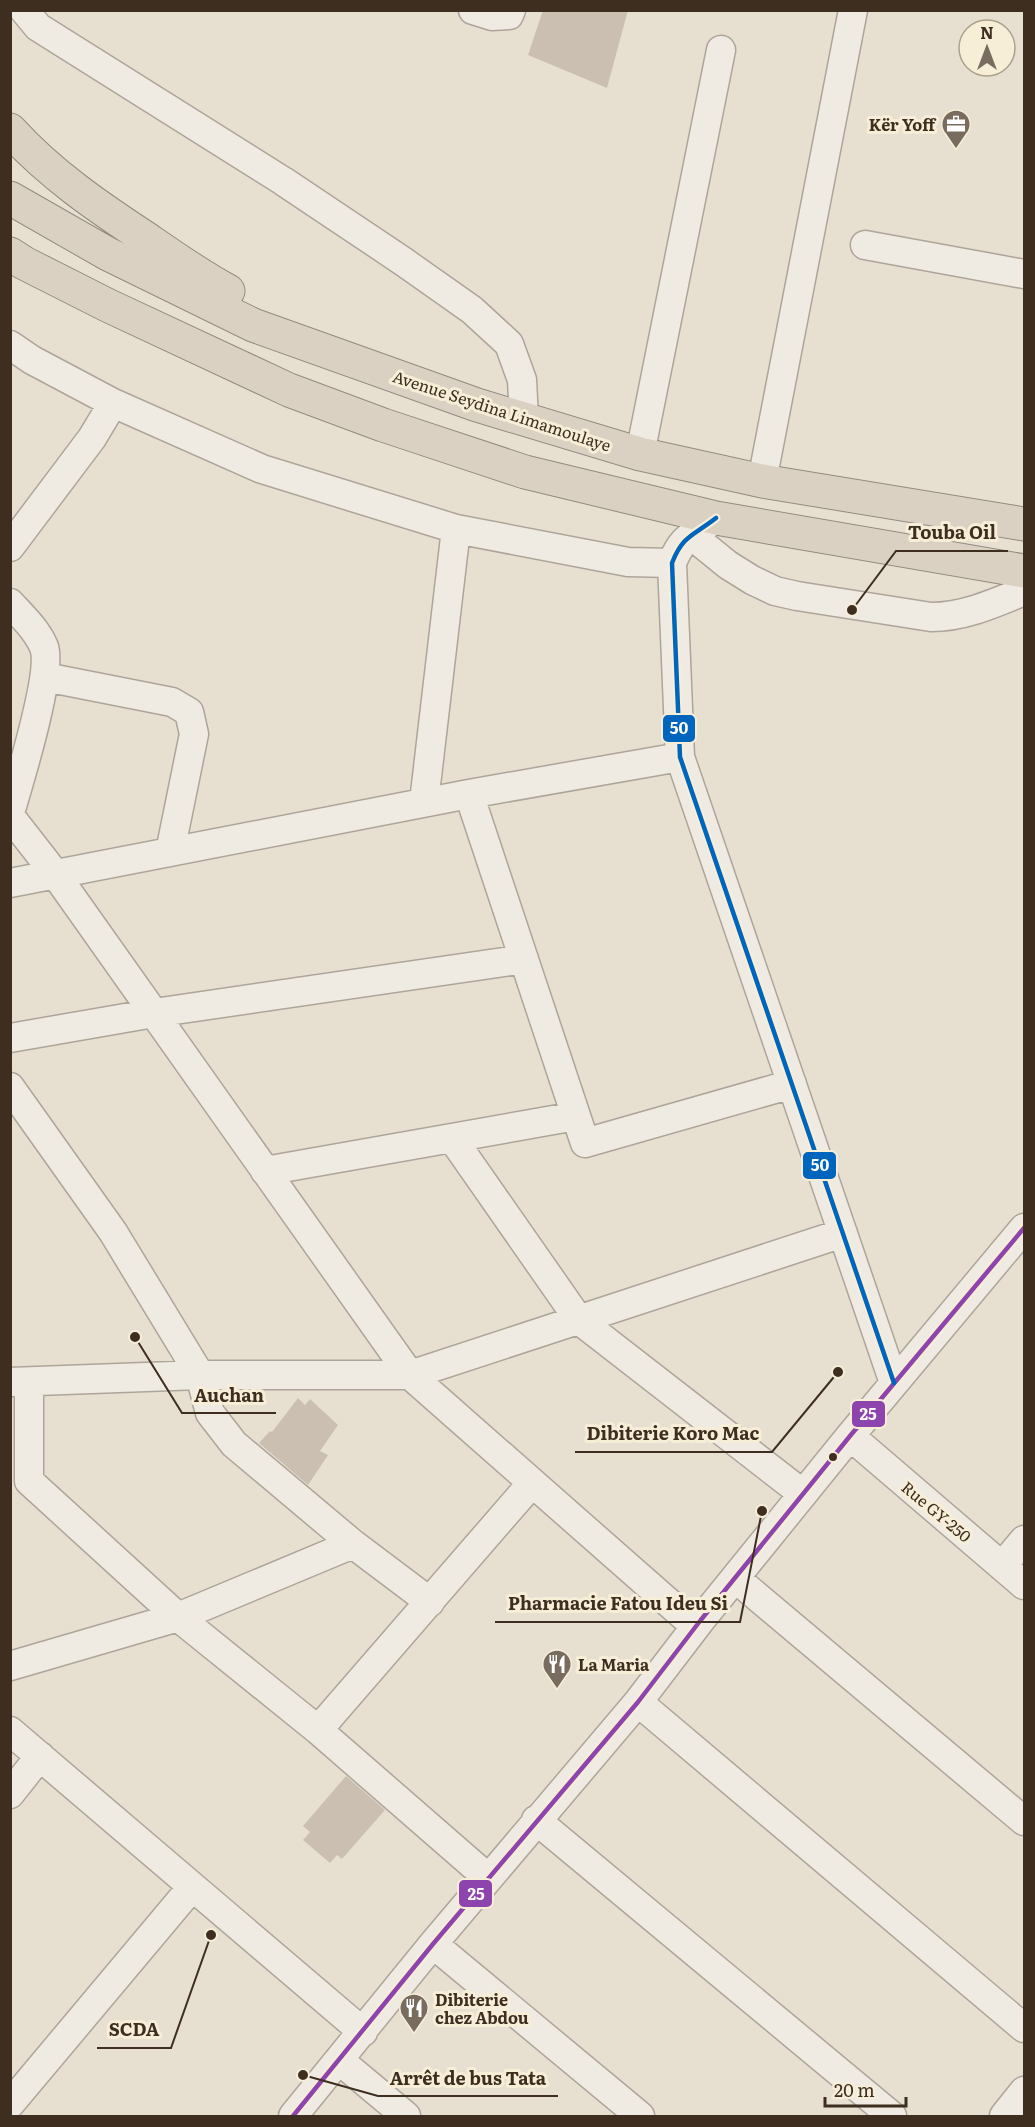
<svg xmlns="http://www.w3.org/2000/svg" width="1035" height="2127" viewBox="0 0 1035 2127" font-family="Literata,serif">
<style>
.building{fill:#cbbfb2}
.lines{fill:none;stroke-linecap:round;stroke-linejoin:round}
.minor-casing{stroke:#ada599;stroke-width:31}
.highway-casing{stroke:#928b80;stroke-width:35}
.minor{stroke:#efebe3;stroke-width:28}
.highway{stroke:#dad1c2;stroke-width:33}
.bus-1-casing{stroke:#f7eed8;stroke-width:9}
.bus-2-casing{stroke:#f7eed8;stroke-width:9}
.bus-1{stroke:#8e44ad;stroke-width:4.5}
.bus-2{stroke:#0065bd;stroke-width:4.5}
.bus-dot{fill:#3d2e20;stroke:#f7eed8;stroke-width:2}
.labels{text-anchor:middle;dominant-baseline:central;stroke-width:6;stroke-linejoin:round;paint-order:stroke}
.poi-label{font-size:16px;font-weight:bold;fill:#3d2e20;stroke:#f7eed8;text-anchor:start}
.street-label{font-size:16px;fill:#3d2e20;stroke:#f7eed8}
.leader{fill:none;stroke:#3d2e20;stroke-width:2}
.callout-dot{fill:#3d2e20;stroke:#f7eed8;stroke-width:2}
.callout-label{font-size:18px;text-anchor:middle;font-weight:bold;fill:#3d2e20;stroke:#f7eed8;stroke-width:6;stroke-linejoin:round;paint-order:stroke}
.line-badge{stroke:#f7eed8;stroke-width:2}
.badge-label{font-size:16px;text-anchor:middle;font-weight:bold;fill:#fff}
</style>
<rect width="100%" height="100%" fill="#e7e0d1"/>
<path class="building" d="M543,10H628L607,88L528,55Z
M298,1398L305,1405L310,1399L338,1425L320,1451L328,1455L308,1485L259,1443L270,1431L272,1432Z
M346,1776L385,1810L342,1859L337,1855L330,1863L303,1840L310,1832L303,1826Z"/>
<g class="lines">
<g class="minor-casing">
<path id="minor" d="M24,10L38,27L283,181L404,262L472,310L509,344L522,380L524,419
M473,10L492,16L509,15L511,10
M865,245L1024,274
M10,345L32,360L113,403L262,469L456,529L628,562L672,563
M640,454L721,50
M762,481L853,10
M716,518C693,536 683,535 672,563L680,757L894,1383
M691,535L728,565L752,580L775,591L797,596L931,617C964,617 995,603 1024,591
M10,547L92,438L113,403
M10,603C22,616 37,630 44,647C53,672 19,782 10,813
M45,677L172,702L189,712L194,734L170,852
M469,794L585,1143L792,1084
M424,802L456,529
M10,816L56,875L410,1375L694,1625L700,1621
M10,883L469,794L680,757
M10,1038L154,1013L524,959
M10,1087L113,1232L200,1375L210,1413L234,1444L353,1544L430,1602
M452,1138L579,1320L803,1494
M265,1171L576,1116
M10,1382L200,1375H410L843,1233
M29,1382V1481L178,1617L318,1730L488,1878
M850,1436L1024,1585
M1002,1566L1024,1540
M735,1578L1024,1821
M10,1666L178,1617L353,1544
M638,1702L1024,2028
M318,1730L532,1483
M10,1731L363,2032
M10,1794L40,1756
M536,1820L892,2116
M433,1944L640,2116
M339,2060L406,2116
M10,2104L192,1887
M293,2116L433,1944L638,1702L700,1621L850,1436L1024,1228
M1004,2116L1024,2091"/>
</g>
<g class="highway-casing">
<path id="highway" d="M10,130C50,174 98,207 147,239C173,257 200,276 228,291
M10,198L108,254L253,325L477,405L640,454L762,481L1024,524
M10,254L24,263L107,305L289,390L383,425L525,472L716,518L1024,571"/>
</g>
<use href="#minor" class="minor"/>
<use href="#highway" class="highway"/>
<g class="bus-1-casing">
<path id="bus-1" d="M293,2116L433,1944L638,1702L700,1621L850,1436L1024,1228"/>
</g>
<g class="bus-2-casing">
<path id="bus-2" d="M716,518C693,536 683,535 672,563L680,757L894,1383"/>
</g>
<use href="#bus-1" class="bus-1"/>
<use href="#bus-2" class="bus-2"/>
</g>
<defs>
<g id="office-pin" transform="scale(1.5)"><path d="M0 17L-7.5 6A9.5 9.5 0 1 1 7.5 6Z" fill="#786c5e" stroke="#f7eed8"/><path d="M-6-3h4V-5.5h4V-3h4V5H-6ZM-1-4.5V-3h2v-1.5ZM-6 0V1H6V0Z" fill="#fff"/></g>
<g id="restaurant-pin" transform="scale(1.5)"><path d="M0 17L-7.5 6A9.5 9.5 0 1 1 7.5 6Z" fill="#786c5e" stroke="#f7eed8"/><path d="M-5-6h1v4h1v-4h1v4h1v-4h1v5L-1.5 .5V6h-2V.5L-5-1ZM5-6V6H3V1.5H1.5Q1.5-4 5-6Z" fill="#fff"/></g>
</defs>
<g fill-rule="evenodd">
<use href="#office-pin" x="956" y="124"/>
<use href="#restaurant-pin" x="557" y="1664"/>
<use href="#restaurant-pin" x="414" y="2008"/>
</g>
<circle class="bus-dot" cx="833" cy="1457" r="5"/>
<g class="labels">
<g class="poi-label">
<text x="935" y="124" text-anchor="end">Kër Yoff</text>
<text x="578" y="1664">La Maria</text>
<text x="435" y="1999">Dibiterie<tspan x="435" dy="18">chez Abdou</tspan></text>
</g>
<g class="street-label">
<text transform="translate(502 410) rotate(18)">Avenue Seydina Limamoulaye</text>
<text transform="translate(937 1511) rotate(40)">Rue GY-250</text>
</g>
</g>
<path class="leader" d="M852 610L896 551H1008M135 1337L182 1413H276M838 1372L772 1452H575M762 1511L740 1622H495M211 1935L171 2048H97M303 2075L378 2096H558"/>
<g class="callout-dot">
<circle cx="852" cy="610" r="6"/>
<circle cx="135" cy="1337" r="6"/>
<circle cx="838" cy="1372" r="6"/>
<circle cx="762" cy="1511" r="6"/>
<circle cx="211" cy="1935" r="6"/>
<circle cx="303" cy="2075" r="6"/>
</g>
<g class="callout-label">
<text x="952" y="539">Touba Oil</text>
<text x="229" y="1402">Auchan</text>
<text x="673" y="1440">Dibiterie Koro Mac</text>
<text x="618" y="1610">Pharmacie Fatou Ideu Si</text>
<text x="134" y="2036">SCDA</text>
<text x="468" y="2085">Arrêt de bus Tata</text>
</g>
<g class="line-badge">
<rect x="662" y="714" width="34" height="29" rx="6" fill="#0065bd"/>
<rect x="802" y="1151" width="35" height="29" rx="6" fill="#0065bd"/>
<rect x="851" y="1400" width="35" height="28" rx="6" fill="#8e44ad"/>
<rect x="458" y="1879" width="35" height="29" rx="6" fill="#8e44ad"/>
</g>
<g class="badge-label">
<text x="679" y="734">50</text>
<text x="820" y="1171">50</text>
<text x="868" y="1420">25</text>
<text x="476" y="1900">25</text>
</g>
<rect width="1035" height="2127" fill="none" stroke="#3d2e20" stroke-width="24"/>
<g transform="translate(987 48)"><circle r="28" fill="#f7eed8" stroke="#ada18e" stroke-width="1.5"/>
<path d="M0-4.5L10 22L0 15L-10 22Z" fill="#786c5e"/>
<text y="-9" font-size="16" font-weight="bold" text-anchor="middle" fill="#3d2e20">N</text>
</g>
<path d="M825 2097v9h81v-9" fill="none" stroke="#3d2e20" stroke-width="3"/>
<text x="834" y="2097" font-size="18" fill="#3d2e20" stroke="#f7eed8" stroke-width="4.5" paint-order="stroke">20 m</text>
</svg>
